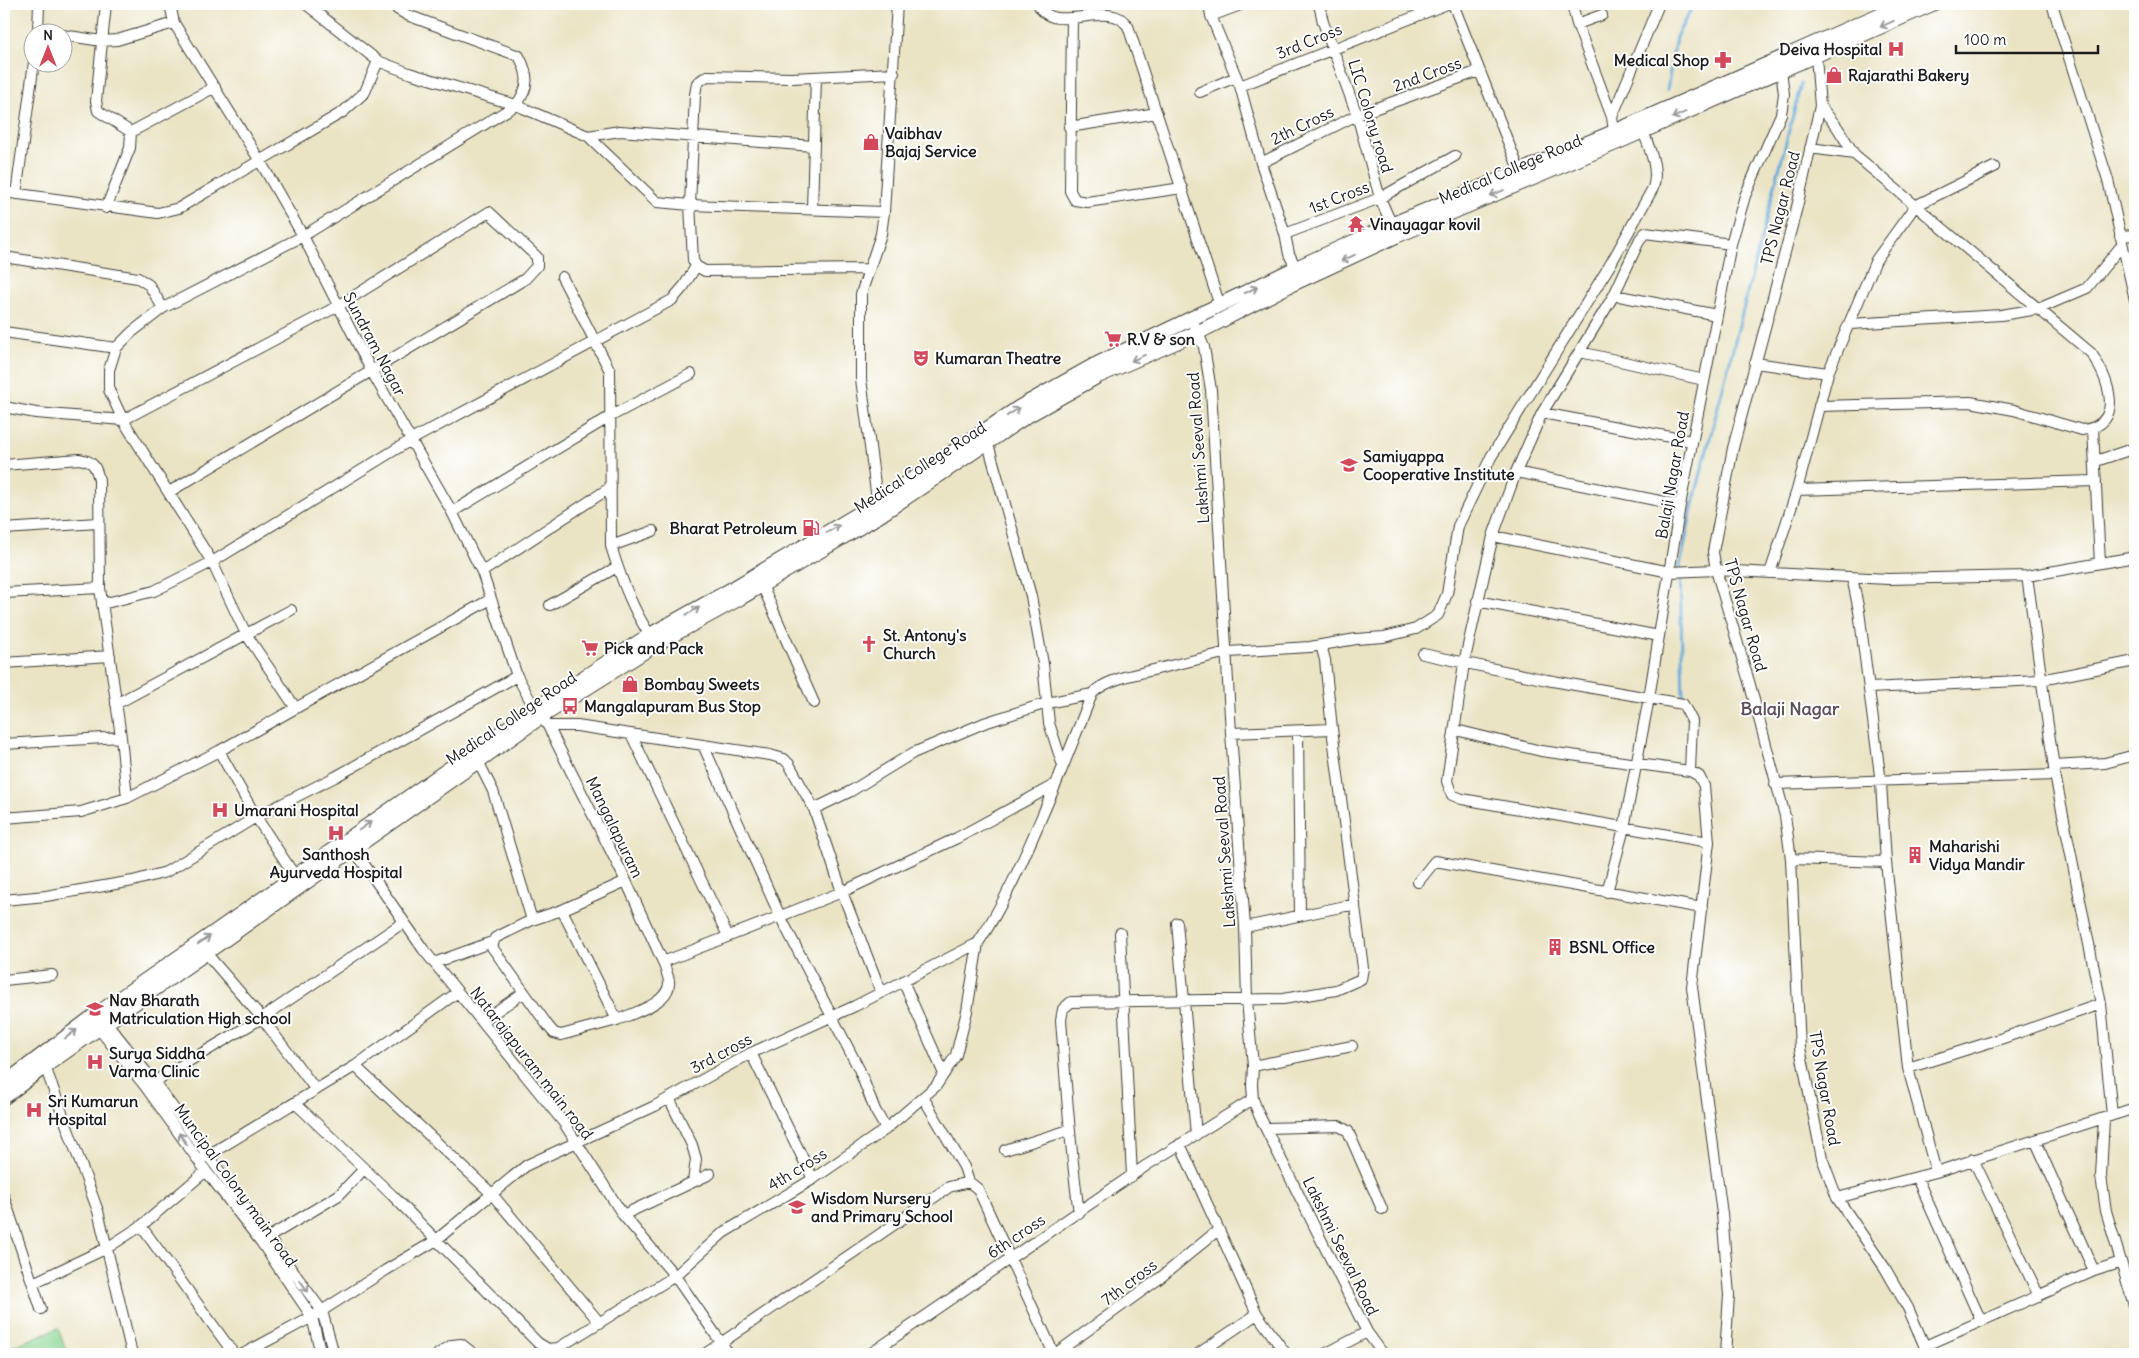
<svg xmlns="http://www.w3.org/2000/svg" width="2139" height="1358" viewBox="0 0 2139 1358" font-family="Delius,sans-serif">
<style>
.green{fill:#88d593;stroke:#527858}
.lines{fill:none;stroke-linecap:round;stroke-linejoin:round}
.stream{stroke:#66abdc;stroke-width:3}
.minor-casing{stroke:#3b3a35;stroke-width:12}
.major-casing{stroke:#3b3a35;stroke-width:16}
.minor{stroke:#fff;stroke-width:10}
.major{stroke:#fff;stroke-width:14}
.oneway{stroke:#999}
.labels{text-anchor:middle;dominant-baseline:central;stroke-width:4;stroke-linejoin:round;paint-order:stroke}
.street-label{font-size:16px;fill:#1c1c1c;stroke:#fff}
.poi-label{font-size:16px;font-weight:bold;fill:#1c1c1c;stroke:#fff;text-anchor:start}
.neighbourhood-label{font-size:18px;font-weight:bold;fill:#5f505b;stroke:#fff}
</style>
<rect width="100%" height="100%" fill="#fff"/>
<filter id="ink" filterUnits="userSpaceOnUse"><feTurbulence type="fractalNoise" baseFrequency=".02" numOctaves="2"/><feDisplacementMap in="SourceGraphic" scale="10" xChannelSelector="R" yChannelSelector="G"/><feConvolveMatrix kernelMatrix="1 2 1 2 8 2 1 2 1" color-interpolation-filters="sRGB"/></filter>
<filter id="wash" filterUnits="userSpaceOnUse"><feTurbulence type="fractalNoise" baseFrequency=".0096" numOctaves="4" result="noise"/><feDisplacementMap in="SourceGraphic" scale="20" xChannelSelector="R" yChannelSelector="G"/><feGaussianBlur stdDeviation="1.12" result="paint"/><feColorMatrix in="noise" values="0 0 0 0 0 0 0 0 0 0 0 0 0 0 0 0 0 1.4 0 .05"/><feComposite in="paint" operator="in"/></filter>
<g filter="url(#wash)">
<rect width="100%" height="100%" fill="#eae4c5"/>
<path class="green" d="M58,1328L67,1354H8L7,1349Z"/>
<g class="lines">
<path class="stream" d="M1667,90L1676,37L1694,4
M1683,701L1680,566L1693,504L1801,84"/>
</g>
</g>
<g filter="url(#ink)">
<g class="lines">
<g class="minor-casing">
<path id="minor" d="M106,4L96,101L98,111L131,132L130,148L106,208
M170,4L174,23L260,161L303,236L372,372L452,512L482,572L517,676L535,709L548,726L626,881L663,962
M306,4L378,61L409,73L516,105L588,136L657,202L690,205L884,212
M1038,4C1052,34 1096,6 1119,18C1123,20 1126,24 1128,26L1220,306
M1209,4L1211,16L1240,86L1261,163L1285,234L1289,254L1296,268
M1319,4L1323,22L1357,115L1380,198L1394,230
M1453,4L1522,177
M1572,4L1577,24
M2052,4L2108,180L2135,300
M1602,15L1577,24L1612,117L1614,132
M1211,16L1243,4
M1072,18L1070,191L1075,200L1087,202L1182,188
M38,32L39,4
M62,35L102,41L117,40L174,23
M1812,50L1816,56L1820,106L1797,207L1733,448L1713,552L1716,570L1750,685L1785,816L1791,859L1800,1048L1822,1158L1837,1198L1885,1268L1908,1308L1928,1354
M1240,86L1447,4
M1200,92L1236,77
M1612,117L1659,4
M1069,127L1157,113
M131,132L215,87
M588,136L620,131L813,146
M1810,148L1854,154L1837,127L1820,106
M1261,163L1357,115L1479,71
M4,192L158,213L179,208L343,112L365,92L378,61
M16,194L34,62
M812,209L816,77
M1285,234L1380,198L1455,156
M2120,236L2135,235
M4,257L138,278L149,285L163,308
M868,269L705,271L696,266L693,260L690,205L695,95L697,83L707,76L792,78L894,73
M562,277L610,371L611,546C620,576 632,609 650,635
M1614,295L1717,315
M1192,319L1204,347L1211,390L1231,733L1245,927L1247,1000L1253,1066L1252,1085L1253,1099L1259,1115L1367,1332L1383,1354
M1850,324L2001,315L2038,309L2087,288L2122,245
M4,332L116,348
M1580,352L1704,380
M1755,363L1828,373
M1819,406L1970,402L2014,410L2082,430C2127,425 2108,378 2091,353L1854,154
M4,407L36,413L123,420L338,306L489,212L537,257V266L525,279L169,492
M1542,413L1692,441
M2093,429L2100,563
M988,444L1031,596L1043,664L1049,723L1063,766
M2096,461L2135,448
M4,465L79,459C94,461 96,467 99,480L100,588L121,737L127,798
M1516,472L1680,505
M1797,490L2096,481
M878,507L861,379V294L881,234L884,212L897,4
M452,512L611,416L691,374
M4,529L98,523
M1493,536L1670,572L1716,570L1888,579L2027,576L2135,557
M611,546L653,531
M482,572L611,487
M1770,573L1797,490L1828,373L1876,260L1915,206L1994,167
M2027,576L2055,775L2101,1004L2112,1115
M1852,577L1859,611L1881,783L1886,862L1908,1068L1936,1172
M762,585L814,703
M4,593L100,588
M1477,601L1659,636
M102,604L154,591L212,562L411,440L672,300L684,286L696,266
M550,605L617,567
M1321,645L1325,660L1332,729
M1423,654L1547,680L1683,704L1692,721L1690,771
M4,663L110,656
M1869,688L2041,680L2135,661
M116,704L291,610
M295,707L246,634L212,562L123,420L109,390V370L116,348L132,332L163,308L303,236L516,105C530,87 529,75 519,56L407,15L397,9L394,4
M548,726H577L770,755L784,759L789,764L814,809L842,892L881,992
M1456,730L1541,751L1690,771L1699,776L1704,786L1709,842L1692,987L1722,1214L1729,1295L1725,1354
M1298,731L1300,916
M631,734L728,936
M4,744L121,737
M703,745L780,916L859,1069L875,1110L886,1129
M2054,766L2105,763L2135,755
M1056,784L1092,694C1100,685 1113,681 1124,677L1228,652L1310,647L1356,639L1384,637L1416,629L1438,615L1447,594L1458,526L1491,457L1610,265L1653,188C1659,169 1650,150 1643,131
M1775,784L2055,775
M814,809L851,791L913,753L984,723L1047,703L1092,694
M4,818L81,812L127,798L219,751
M1709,842L1462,799L1452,795L1447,781L1464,663L1493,536L1516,472L1542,413L1614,295L1640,239L1645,233L1731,244
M350,844L423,949L564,1123L623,1215L675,1276L729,1354
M1791,859L1886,862
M295,876L256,817L219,751L491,599
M1418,882L1435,861L1702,908
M1607,892L1624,828L1649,698L1680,505L1731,244L1745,196L1781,114L1784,94L1781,70
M4,900L46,896L133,881L166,872L256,817L335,777L517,676
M562,910L626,881
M532,920L495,938L492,947L548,1026L554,1033L561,1035L617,1020
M1177,923L1196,1135
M1245,927L1355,904
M1120,933L1132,1176
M206,953L262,1018L316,1090
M434,963L492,942
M4,980L52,975
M903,981L944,1074
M482,1021L523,993
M107,1023L155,1083L322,1311L334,1354
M95,1024L145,1086L206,1171L261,1242L312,1317L321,1354
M751,1053L813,1179
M43,1061L98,1211L132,1354
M355,1066L491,1193L600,1323
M1253,1066L1352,1046
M1908,1068L2003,1038L2101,1004
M150,1084L262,1018L404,922
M923,1097L964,1167L969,1182
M669,1098L692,1145L696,1159L693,1182
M295,1103L392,1195L538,1343L548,1349L558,1348L675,1276L723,1233L813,1179L886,1129L936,1086L956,1055L967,1011L978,943
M2104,1118L2101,1176L2106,1211L2135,1309
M1267,1128L1339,1126L1348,1131L1382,1209
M2036,1142L2094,1271
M1180,1144L1257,1314L1286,1354
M1005,1150L1069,1130
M202,1159L355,1066L458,992
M1973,1159L2039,1296
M206,1171L141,1226L234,1354
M1917,1178L1981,1321
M4,1197L41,1309
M1837,1198L1936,1172L2135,1108
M1079,1213C1070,1149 1066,1084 1061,1020L1063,1009L1071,1002L1283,999L1336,990L1361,979L1363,968L1332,729L1231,733
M623,1215L710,1174
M264,1240L339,1195L364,1169
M33,1283L107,1248L141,1226
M1925,1346L2094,1271L2121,1262
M243,1354L312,1317L386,1270L435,1241L527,1165L655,1106L751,1053L855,1006L978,943C1011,894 1032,838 1056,784L957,838L842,892L663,962C665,968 668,975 669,981C671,1003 633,1013 617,1020L562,910L532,920L493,791L476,757
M438,1354L452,1345L461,1344L474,1354
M705,1354L949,1187L969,1182L978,1189L1054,1354
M870,1354L1147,1165L1253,1099
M1055,1354L1160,1278L1218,1230
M1198,1354L1257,1314
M1325,1354L1367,1332"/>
</g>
<g class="major-casing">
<path id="major" d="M4,1084L90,1019L535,709L650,635L734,588L877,503L1020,407L1093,366L1296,268L1391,225L1614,132L1904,4
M4,1097L45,1066L542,716L656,644L740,598L880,515L1025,417L1098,376L1199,332L1288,286L1396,236L1618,142L1932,4"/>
</g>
<use href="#minor" class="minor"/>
<use href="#major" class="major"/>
</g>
<defs><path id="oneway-shaft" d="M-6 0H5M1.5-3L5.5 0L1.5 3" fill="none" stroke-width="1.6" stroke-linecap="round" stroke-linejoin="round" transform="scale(1.25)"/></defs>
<g class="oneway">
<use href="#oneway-shaft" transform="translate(1887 24) rotate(156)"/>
<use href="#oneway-shaft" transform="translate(1679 115) rotate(156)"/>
<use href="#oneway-shaft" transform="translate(1497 193) rotate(157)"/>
<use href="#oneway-shaft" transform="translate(1348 258) rotate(155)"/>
<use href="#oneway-shaft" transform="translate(1251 290) rotate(-26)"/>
<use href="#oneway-shaft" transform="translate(1138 358) rotate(156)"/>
<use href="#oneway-shaft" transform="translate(1013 412) rotate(-34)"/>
<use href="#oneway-shaft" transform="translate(833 529) rotate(-31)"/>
<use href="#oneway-shaft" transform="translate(693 611) rotate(-29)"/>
<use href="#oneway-shaft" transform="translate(365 826) rotate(-35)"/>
<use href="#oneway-shaft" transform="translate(204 940) rotate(-35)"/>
<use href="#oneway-shaft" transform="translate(71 1034) rotate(-36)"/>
<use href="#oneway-shaft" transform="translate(183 1139) rotate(-125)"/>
<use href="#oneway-shaft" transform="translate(304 1286) rotate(55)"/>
</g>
</g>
<defs>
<g id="hospital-bare" transform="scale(1.35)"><path d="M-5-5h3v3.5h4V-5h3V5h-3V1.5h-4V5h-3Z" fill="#d1495b" stroke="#fff" stroke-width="2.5" paint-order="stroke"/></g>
<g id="pharmacy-bare" transform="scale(1.35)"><path d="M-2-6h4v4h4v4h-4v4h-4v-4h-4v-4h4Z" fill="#d1495b" stroke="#fff" stroke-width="2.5" paint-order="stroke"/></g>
<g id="shop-bare" transform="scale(1.35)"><path d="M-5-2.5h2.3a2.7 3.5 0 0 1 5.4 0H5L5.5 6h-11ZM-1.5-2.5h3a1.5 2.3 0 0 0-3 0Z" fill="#d1495b" stroke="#fff" stroke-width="2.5" paint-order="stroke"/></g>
<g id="temple-bare" transform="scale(1.35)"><path d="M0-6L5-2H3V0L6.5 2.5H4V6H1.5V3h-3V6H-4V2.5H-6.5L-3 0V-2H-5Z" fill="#d1495b" stroke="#fff" stroke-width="2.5" paint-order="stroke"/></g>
<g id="supermarket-bare" transform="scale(1.35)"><path d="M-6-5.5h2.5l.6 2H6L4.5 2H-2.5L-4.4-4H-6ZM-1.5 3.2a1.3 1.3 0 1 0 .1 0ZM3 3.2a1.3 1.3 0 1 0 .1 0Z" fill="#d1495b" stroke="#fff" stroke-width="2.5" paint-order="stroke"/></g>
<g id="theatre-bare" transform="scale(1.35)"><path d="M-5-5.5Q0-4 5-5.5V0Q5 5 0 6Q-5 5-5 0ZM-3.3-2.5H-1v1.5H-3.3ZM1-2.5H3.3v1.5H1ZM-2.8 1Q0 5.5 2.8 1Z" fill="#d1495b" stroke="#fff" stroke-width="2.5" paint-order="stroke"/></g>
<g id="university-bare" transform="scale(1.35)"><path d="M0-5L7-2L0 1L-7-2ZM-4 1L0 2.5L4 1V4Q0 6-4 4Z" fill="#d1495b" stroke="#fff" stroke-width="2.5" paint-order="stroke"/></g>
<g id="fuel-bare" transform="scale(1.35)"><path d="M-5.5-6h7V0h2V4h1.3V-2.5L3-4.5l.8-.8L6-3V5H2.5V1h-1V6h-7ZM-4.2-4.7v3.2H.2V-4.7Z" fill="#d1495b" stroke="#fff" stroke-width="2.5" paint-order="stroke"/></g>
<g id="church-bare" transform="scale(1.35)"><path d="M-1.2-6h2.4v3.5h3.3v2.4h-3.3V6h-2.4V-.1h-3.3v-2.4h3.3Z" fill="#d1495b" stroke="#fff" stroke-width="2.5" paint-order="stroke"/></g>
<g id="bus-bare" transform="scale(1.35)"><path d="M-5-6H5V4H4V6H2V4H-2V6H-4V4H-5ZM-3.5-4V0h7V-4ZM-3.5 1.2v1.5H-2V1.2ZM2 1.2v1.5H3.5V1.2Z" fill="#d1495b" stroke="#fff" stroke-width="2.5" paint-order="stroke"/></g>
<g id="building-bare" transform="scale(1.35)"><path d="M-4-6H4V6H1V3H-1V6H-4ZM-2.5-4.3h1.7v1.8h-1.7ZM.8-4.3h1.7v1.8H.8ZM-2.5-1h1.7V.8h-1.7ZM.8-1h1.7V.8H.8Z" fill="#d1495b" stroke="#fff" stroke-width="2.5" paint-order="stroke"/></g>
<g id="school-bare" transform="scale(1.35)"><path d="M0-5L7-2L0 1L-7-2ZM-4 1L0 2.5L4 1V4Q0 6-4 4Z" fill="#d1495b" stroke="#fff" stroke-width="2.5" paint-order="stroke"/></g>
</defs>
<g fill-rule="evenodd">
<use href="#hospital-bare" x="1896" y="49"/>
<use href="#pharmacy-bare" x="1723" y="60"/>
<use href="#shop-bare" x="1834" y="75"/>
<use href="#shop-bare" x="871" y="142"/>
<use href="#temple-bare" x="1356" y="224"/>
<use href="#supermarket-bare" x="1113" y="339"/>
<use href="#theatre-bare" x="921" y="358"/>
<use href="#university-bare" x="1349" y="465"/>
<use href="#fuel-bare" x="811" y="528"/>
<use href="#church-bare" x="869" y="644"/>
<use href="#supermarket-bare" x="590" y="648"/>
<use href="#shop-bare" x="630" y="684"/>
<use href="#bus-bare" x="570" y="706"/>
<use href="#hospital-bare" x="220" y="810"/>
<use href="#hospital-bare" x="336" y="833"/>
<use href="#building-bare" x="1915" y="855"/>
<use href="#building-bare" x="1555" y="947"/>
<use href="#school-bare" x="95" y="1009"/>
<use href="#hospital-bare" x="95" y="1062"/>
<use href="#hospital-bare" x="34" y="1110"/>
<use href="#school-bare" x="797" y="1207"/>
</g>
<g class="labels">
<g class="street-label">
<text transform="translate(1309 41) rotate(-22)">3rd Cross</text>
<text transform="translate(1427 74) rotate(-20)">2nd Cross</text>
<text transform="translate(1371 116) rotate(73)">LIC Colony road</text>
<text transform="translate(1302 125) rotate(-26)">2th Cross</text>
<text transform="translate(1510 169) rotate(-23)">Medical College Road</text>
<text transform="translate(1339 197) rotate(-21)">1st Cross</text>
<text transform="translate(1780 208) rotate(-76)">TPS Nagar Road</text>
<text transform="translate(375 344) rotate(62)">Sundram Nagar</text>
<text transform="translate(1198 448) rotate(-94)">Lakshmi Seeval Road</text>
<text transform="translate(920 467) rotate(-33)">Medical College Road</text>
<text transform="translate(1672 475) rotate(-80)">Balaji Nagar Road</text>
<text transform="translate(1746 615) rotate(74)">TPS Nagar Road</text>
<text transform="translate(511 718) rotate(-34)">Medical College Road</text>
<text transform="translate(615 827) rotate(64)">Mangalapuram</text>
<text transform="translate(1224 852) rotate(-94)">Lakshmi Seeval Road</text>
<text transform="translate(721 1053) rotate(-28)">3rd cross</text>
<text transform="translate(532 1063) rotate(52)">Natarajapuram main road</text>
<text transform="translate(1825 1088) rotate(80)">TPS Nagar Road</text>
<text transform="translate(797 1169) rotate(-32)">4th cross</text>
<text transform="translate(236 1185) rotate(54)">Muncipal Colony main road</text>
<text transform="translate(1016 1236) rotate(-34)">6th cross</text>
<text transform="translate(1341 1246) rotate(64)">Lakshmi Seeval Road</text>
<text transform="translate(1129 1282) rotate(-37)">7th cross</text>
</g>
<g class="poi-label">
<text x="1882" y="49" text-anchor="end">Deiva Hospital</text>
<text x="1709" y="60" text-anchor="end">Medical Shop</text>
<text x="1848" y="75">Rajarathi Bakery</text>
<text x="885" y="133">Vaibhav<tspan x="885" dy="18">Bajaj Service</tspan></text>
<text x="1370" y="224">Vinayagar kovil</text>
<text x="1127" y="339">R.V &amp; son</text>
<text x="935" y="358">Kumaran Theatre</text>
<text x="1363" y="456">Samiyappa<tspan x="1363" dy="18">Cooperative Institute</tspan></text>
<text x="797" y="528" text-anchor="end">Bharat Petroleum</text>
<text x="883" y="635">St. Antony's<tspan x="883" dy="18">Church</tspan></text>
<text x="604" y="648">Pick and Pack</text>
<text x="644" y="684">Bombay Sweets</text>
<text x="584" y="706">Mangalapuram Bus Stop</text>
<text x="234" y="810">Umarani Hospital</text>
<text x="1929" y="846">Maharishi<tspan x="1929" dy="18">Vidya Mandir</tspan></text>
<text x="336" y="854" text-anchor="middle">Santhosh<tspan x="336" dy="18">Ayurveda Hospital</tspan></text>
<text x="1569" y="947">BSNL Office</text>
<text x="109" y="1000">Nav Bharath<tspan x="109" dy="18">Matriculation High school</tspan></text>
<text x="109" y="1053">Surya Siddha<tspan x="109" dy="18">Varma Clinic</tspan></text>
<text x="48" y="1101">Sri Kumarun<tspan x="48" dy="18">Hospital</tspan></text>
<text x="811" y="1198">Wisdom Nursery<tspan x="811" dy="18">and Primary School</tspan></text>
</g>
<g class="neighbourhood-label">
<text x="1790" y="708">Balaji Nagar</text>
</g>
</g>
<rect width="2139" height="1358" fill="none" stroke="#fff" stroke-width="20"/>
<g transform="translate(48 48)"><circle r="24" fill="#ffffff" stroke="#a4a4a4"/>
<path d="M0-4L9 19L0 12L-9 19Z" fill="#d1495b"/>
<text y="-8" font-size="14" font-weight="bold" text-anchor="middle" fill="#1c1c1c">N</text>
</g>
<path d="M1956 45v8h142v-8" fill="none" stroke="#1c1c1c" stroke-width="2.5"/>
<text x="1964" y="45" font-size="15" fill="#1c1c1c" stroke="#ffffff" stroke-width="4" paint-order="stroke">100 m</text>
</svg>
